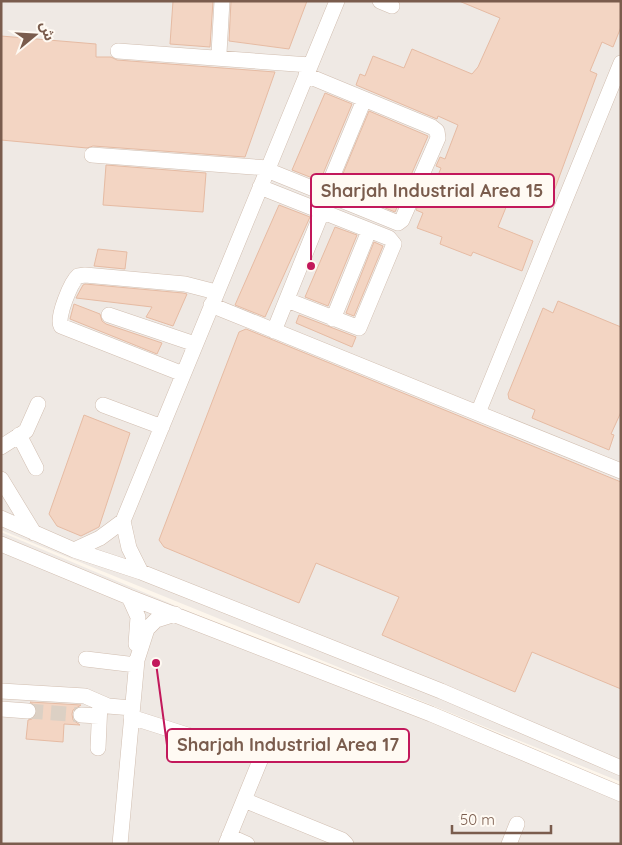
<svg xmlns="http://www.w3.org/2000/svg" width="622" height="845" viewBox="0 0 622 845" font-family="Quicksand,'Noto Sans Arabic',sans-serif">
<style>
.industrial{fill:#efe9e4}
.building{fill:#f3d5c3;stroke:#e6bba3}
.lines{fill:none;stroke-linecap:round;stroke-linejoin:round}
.minor-tunnel{stroke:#dcd0c4;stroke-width:15;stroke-dasharray:15 8;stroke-linecap:butt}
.minor-casing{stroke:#d1beb0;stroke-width:16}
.minor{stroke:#fff;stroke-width:15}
.leader{fill:none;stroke:#c2185b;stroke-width:2}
.callout-dot{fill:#c2185b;stroke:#fffaf3;stroke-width:2}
.callout{fill:#fffaf3;stroke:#c2185b;stroke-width:2}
.callout-label{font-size:18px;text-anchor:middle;font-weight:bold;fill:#7a5c4d}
</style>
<rect width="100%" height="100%" fill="#fdf6ec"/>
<path class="industrial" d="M1,1H621V782L1,530Z
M1,532L621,794V844H1Z"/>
<path class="building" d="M173,1H213L210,47L170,44Z
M231,1H307L289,49L229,41Z
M459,1H621V27L613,47L602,42L590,71L597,74L550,202L529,194L526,201L511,195L498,227L533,241L522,271L473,252L471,256L440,244L442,237L417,228L423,213L416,210L422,198L428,200L441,168L436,166L440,157L445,159L458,125L438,116L437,119L356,85L360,74L365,76L373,56L404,68L412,49L472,74L478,67L500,18Z
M1,36L96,44V57H111L117,60L275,72L245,157L93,146L87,148L1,140Z
M325,93L352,104L320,181L292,170Z
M369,111L428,136L395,212L337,188Z
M106,165L206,173L203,212L103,205Z
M279,205L310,217L265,317L235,305Z
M335,227L357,235L328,306L305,297Z
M374,242L383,246L354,316L346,313Z
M98,249L127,252L125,269L94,266Z
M85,284L183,293L187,294L173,326L146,317L152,307L76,298L83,285Z
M558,301L621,327V412L611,434L614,435L609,450L532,418L535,410L509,399L508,394L543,308L553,313Z
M74,304L100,314L102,321L106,324L162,343L157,354L70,319Z
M299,315L356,337L352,347L296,323Z
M246,329L621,482V689L532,652L515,692L382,635L399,597L316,563L299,603L164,547L159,540L239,332Z
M84,415L130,433L99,527L81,536L57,526L49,514Z
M30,702L81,705L73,710L72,714L73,720L80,725L64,724L63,742L26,739L28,720L32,719L37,712L36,707Z"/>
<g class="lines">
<path class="minor-tunnel" d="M28,711L81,715"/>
<g class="minor-casing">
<path id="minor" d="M380,1L392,6
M118,51L310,65
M219,53L222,1
M92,155L268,168
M267,170L398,223L402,220L438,138L437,131L432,127L306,75
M260,187L389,238L394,244L359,328L287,300
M325,194L364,100
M211,305L621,471
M109,315L195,344
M333,319L369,231
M274,331L322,212
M183,374L61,326C56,318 71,282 78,276L85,275L185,284L216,292
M103,405L162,427
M478,413L621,63
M19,435L36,468
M1,447L26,431L38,404
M1,479L34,533
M1,518L74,550L141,572L441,691L621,768
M123,521L129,548L141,572
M1,544L129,597L431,714L621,794
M74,550L100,538L123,521L337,1
M129,597L138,617L136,644
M86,659L136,665
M1,691L85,696L108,706L132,708
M1,709L28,711
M81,715L99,716
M131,717L222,746
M98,748L100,703
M244,800L342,840L346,844
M229,836L247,844
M120,844L137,660L147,629L156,620L175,614
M226,844L264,751
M509,844L517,824"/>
</g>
<use href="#minor" class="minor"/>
</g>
<path class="leader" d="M311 266L311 190M156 663L167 745"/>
<g class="callout-dot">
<circle cx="311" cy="266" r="5"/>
<circle cx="156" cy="663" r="5"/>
</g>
<g class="callout">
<rect x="311" y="174" width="243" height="33" rx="5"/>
<rect x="167" y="729" width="242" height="33" rx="5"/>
</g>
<g class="callout-label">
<text x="432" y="197">Sharjah Industrial Area 15</text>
<text x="288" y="751">Sharjah Industrial Area 17</text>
</g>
<rect width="622" height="845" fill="none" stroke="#7a5c4d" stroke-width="5"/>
<g transform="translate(35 35) rotate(72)" stroke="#fffaf3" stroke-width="4" paint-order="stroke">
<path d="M0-4L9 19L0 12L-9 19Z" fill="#7a5c4d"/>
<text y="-8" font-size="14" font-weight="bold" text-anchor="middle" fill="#7a5c4d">ش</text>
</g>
<path d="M452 825v8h99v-8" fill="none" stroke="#7a5c4d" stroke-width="2.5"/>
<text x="460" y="825" font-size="15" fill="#7a5c4d" stroke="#fffaf3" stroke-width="4" paint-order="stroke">50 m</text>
</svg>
